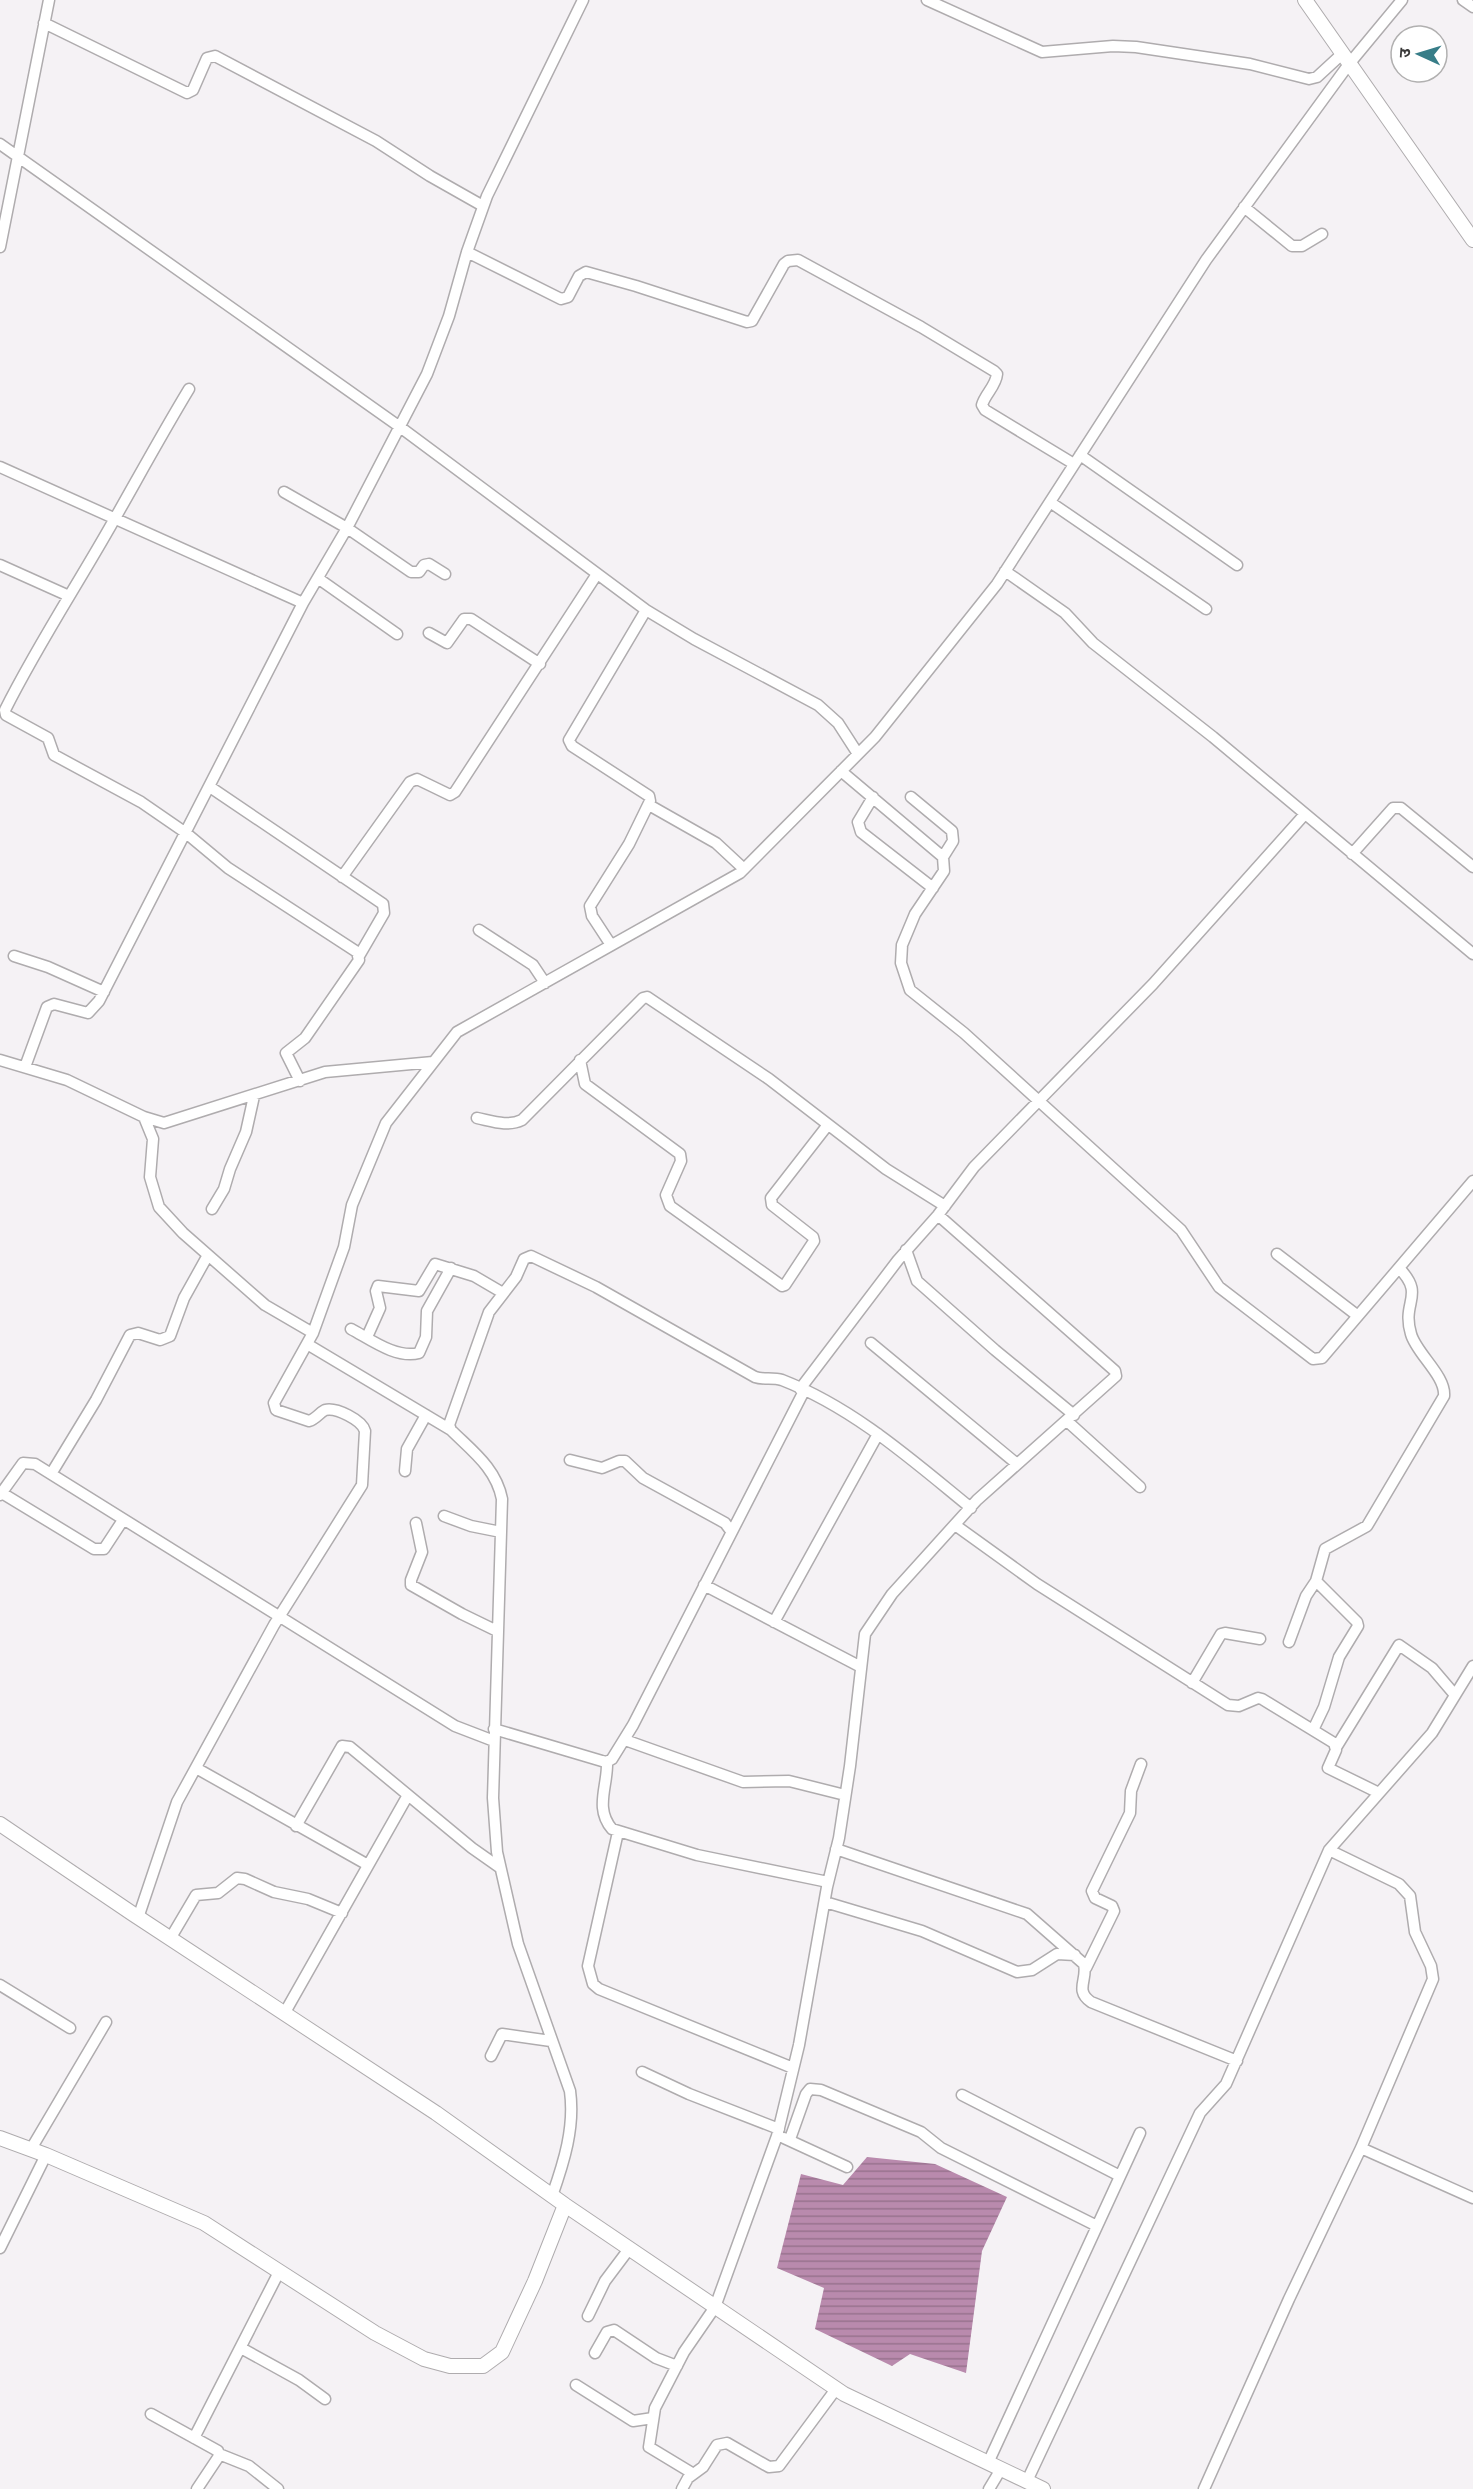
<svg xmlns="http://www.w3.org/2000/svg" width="1473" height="2489" viewBox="0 0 1473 2489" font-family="Rubik,'Noto Sans Devanagari',sans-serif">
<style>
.water{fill:url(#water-rules)}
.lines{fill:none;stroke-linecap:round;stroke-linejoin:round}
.street-casing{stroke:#afacae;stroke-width:13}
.secondary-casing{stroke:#afacae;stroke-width:16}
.street{stroke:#fff;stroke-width:10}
.secondary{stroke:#fff;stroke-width:14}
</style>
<defs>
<pattern id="water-rules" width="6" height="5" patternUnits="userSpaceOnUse" patternTransform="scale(1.5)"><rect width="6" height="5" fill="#b98aad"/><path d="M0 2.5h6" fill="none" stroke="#98728e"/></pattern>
</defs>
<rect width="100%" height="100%" fill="#f5f2f5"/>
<path class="water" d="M867,2157L935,2164L1007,2197L982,2251L966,2373L910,2354L892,2366L815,2329L824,2288L777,2268L801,2174L843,2185Z"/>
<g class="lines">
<g class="street-casing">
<path id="street" d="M927,0L1042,52L1113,46L1136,47L1250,64L1309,79L1317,77L1342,54
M1463,0L1473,7
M44,23L187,93L193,90L207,58L215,56L376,141L430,176L483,206
M0,144L400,427L646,610L694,639L818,705L838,723L858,754
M1244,207L1292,246H1302L1322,234
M0,247L49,0
M467,252L561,299L568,297L579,276L586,272L636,286L747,322L752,321L784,264L788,261L798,260L921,327L994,371L997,374C996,386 985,394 982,405L985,410L1074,464
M189,389C163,432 139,476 114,520C78,584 38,644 5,710L6,715L48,738L54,755L141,802L186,833L228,868L357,952L359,960L305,1038L286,1053L300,1081
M1080,455L1237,565
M0,467L303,603L347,528L427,374L449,316L467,252L487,196L583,0
M284,492L347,528L411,572H419L424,565L429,564L445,574
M1050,502L1206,609
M0,565L69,596
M1005,571L1065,613L1093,643L1213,737L1473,954
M319,579L397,634
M429,633L447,643L464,619H471L540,664
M841,771L943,857L944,871L915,914L902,945L901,963L910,990L964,1033L1181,1230L1219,1287L1313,1359L1322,1358L1473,1181
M210,787L383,904L384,913L359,956
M873,797L858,822L861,832L933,888
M911,797L952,831L953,841L943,857
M649,805L716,843L744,869
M1352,854L1393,808H1401L1473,867
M342,877L410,782L417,779L450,795L455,792L597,574
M479,930L533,965L545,983
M611,945L592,916L590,906L629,844L650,801L649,796L572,746L569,740L646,610
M14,956L48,967L104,992
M0,1060L67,1080L144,1117L164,1123L325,1072L433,1062
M580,1060L585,1084L680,1154L681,1161L666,1195L670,1206L782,1286L785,1285L814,1241L813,1237L772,1205L771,1198L827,1126
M25,1067L47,1007L54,1004L88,1013L99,1001L303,603
M144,1117L153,1139L150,1177L159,1207L183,1233L265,1305L313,1333
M477,1118C492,1121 508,1127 522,1120L643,998L647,997L769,1079L886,1169L945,1206
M212,1209L224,1189L230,1169L246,1132L254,1096
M906,1250L917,1281L995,1350L1074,1415
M1277,1254L1358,1316
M351,1329C370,1339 396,1359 419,1353L426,1337L427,1311L451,1268
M367,1337L380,1308L376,1291L378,1286L419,1291L435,1264L474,1276L503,1293
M871,1343L1017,1464
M307,1344L451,1430
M800,1389L898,1260L938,1215L974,1167L1153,984L1305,814
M1067,1421L1140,1487
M570,1460L602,1468L619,1461H625L643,1478L725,1523L731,1531
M405,1471L407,1449L426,1415
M51,1474L96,1400L130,1335L138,1333L160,1340L170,1336L184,1298L208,1255
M2,1493L94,1549H104L123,1520
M0,1495L23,1463L35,1464L455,1726L494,1741
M444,1516L471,1526L501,1532
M416,1523L422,1552L411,1580V1585L462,1614L497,1631
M955,1525L1037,1584L1228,1705L1239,1706L1258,1698L1262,1699L1334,1743L1336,1750L1328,1768L1379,1793
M704,1585L861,1667
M774,1622L878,1434
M1289,1642L1306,1596L1316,1581
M1192,1683L1221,1634L1225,1633L1260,1639
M494,1729L602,1761L607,1762L612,1759L633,1725L804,1391
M1313,1730L1324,1707L1339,1657L1358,1626L1357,1622L1316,1581L1325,1549L1367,1526L1444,1396C1446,1376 1416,1353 1411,1334C1401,1301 1426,1296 1399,1268
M625,1740L743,1782L789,1781L845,1795
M1337,1746L1399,1645L1432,1668L1455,1695
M607,1762C608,1786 594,1808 612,1829L697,1855L828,1882
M196,1768L368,1865
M296,1826L342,1746L350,1747L472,1848L499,1867
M618,1832L588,1966L593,1984L599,1989L793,2068
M836,1849L1027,1914L1084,1964C1088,1980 1074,1990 1091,2002L1237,2061
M825,1902L922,1931L1017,1972L1032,1970L1057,1954L1075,1955
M138,1918L177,1802L274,1625L362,1485L365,1431C362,1420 336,1407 325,1410C319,1413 316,1419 309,1421L276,1410L274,1403L313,1333L344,1247L352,1205L386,1123L457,1032L740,873L875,737L997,584L1206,260L1349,64L1402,0
M170,1939L196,1895L218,1893L237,1878L245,1879L274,1892L308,1899L342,1913
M1086,1968L1114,1911L1112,1906L1095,1898L1092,1891L1130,1813L1131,1791L1141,1764
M0,1985L70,2028
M284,2014L408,1795
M491,2056L502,2034L551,2041
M642,2072L689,2094L779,2129
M962,2095L1120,2176
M784,2138L847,2167
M790,2139L806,2094L810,2089L821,2090L921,2132L941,2148L1097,2226
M1361,2148L1473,2198
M31,2149L106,2022
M552,2196C564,2162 575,2127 570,2091L518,1944L497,1852L493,1798L502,1499C496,1468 472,1451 451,1430L449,1425L489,1312L516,1277L524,1259L531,1256L596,1287L755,1377C764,1380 773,1377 782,1380C854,1408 912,1460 971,1508
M0,2248L46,2155
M588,2316L605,2281L629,2249
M241,2348L299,2380L325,2399
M595,2353L607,2332L614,2330L656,2358L677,2366
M576,2385L633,2421L653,2418
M151,2414L218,2451L219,2456L197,2489
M194,2438L279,2272
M219,2454L249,2466L278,2489
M988,2463L1140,2133
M692,2473L649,2447L655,2408L684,2352L715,2307L777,2136L799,2045L827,1887L839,1838L850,1766L865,1634L892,1594L977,1500L1116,1376L1115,1371L938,1215
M1027,2481L1200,2113L1226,2084L1329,1850L1432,1733L1473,1666
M682,2489L688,2478L703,2467L717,2445L727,2443L769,2467L779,2466L836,2389
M989,2489L1001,2469
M1204,2489L1289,2299L1361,2148L1433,1979L1431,1966L1415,1932L1410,1896L1399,1884L1329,1850"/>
</g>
<g class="secondary-casing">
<path id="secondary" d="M1305,0L1473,240
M0,1824L133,1914L436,2113L565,2205L844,2394L1043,2489
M0,2138L46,2155L204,2223L375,2333L424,2359L450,2366H483L502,2352L535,2281L565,2205"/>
</g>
<use href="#street" class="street"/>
<use href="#secondary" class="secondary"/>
</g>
<g transform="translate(1419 54) rotate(274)"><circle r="28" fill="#ffffff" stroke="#b1b0b0" stroke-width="1.5"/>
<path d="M0-4.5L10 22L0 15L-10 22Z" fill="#377d88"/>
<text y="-9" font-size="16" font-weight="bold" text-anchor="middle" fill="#3b3a3a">उ</text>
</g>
</svg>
